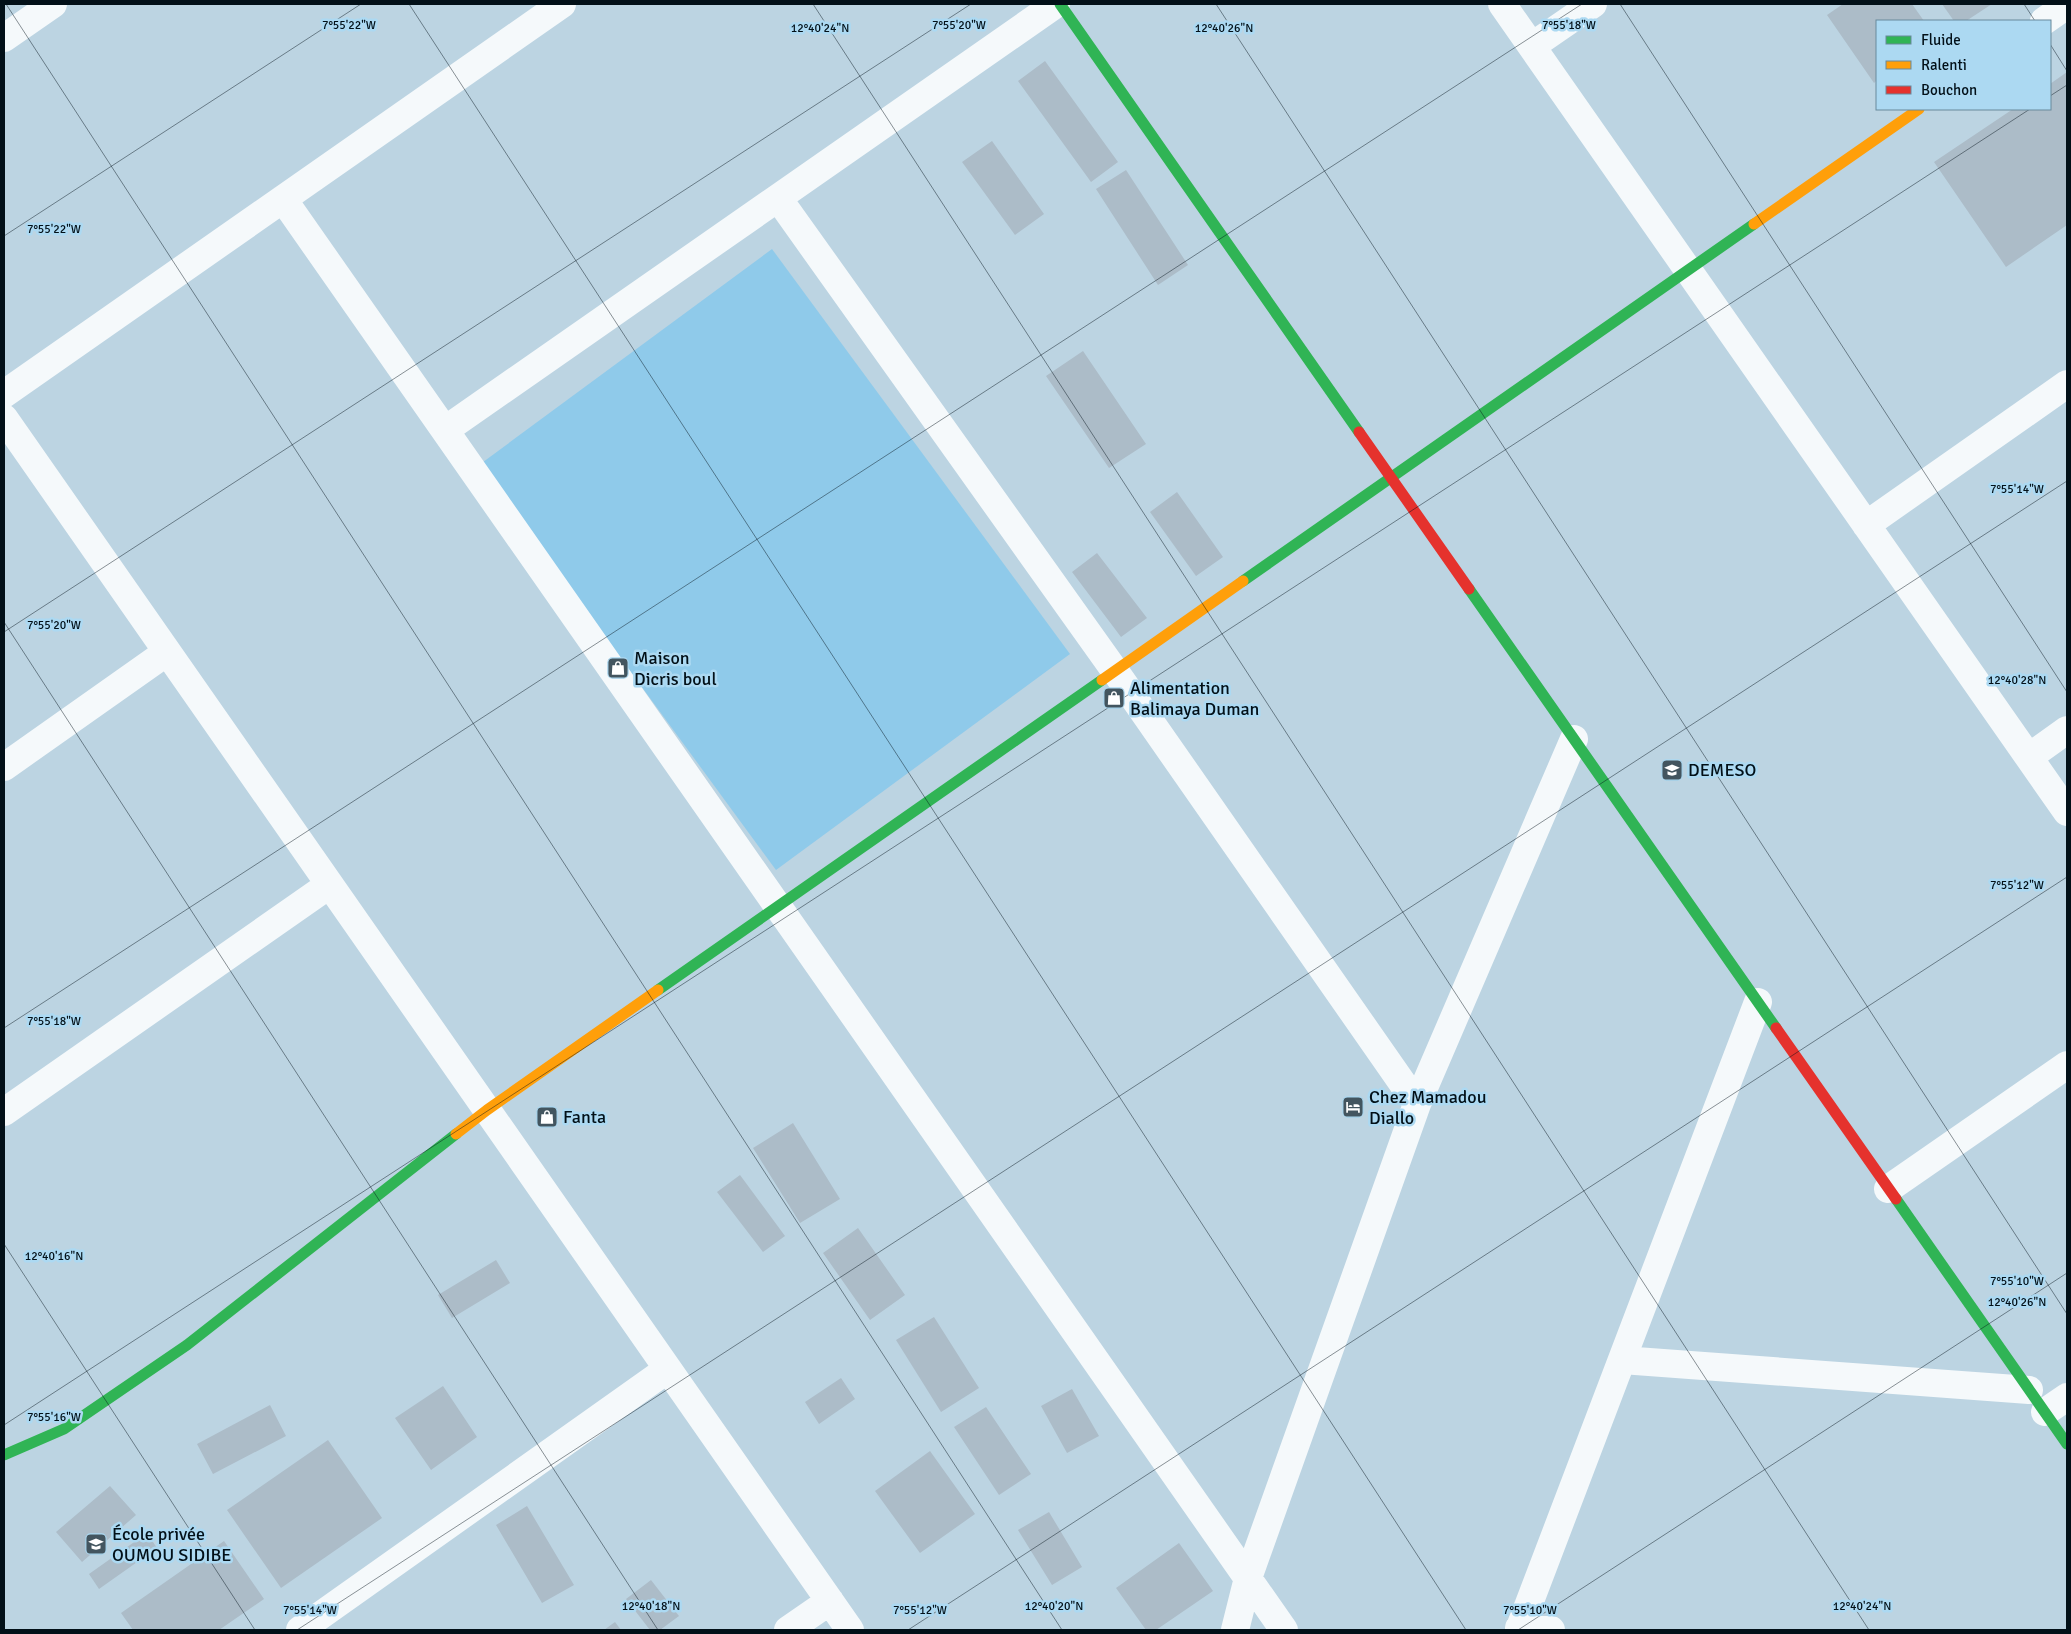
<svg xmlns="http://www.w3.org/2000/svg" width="2071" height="1634" viewBox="0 0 2071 1634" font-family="Signika,sans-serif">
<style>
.green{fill:#8fcaea}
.building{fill:#acbcc8}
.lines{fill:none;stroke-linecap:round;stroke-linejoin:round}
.street{stroke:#f5f9fb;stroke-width:28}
.fast{stroke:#30b455;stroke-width:11}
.slow{stroke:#ff9f0a;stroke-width:11}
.jam{stroke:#e5322d;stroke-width:11}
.ticks{fill:none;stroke:#021018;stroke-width:1;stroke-opacity:0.45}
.labels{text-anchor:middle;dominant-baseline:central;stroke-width:5;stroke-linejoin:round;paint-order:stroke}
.poi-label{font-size:18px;fill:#021018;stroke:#acd9f2;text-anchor:start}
.ticks-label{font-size:12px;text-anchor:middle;fill:#021018;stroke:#acd9f2;stroke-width:5;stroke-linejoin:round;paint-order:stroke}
</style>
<rect width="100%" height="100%" fill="#bcd4e2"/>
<path class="green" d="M772,249L1070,654L776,870L479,465Z"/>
<path class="building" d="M1843,4H1912L1924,21H1877V80L1874,83L1827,15Z
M1942,4H1992L1966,21H1954Z
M1045,61L1118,162L1091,182L1018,81Z
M2067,72V225L2006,267L1934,162L2013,109H2050V84Z
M992,141L1044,214L1015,235L962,162Z
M1126,170L1188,265L1158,285L1096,189Z
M1083,351L1146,444L1109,468L1046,376Z
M1177,492L1223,557L1196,576L1150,512Z
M1097,553L1147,618L1121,637L1072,572Z
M793,1123L840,1199L800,1223L753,1148Z
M740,1175L785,1236L763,1252L717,1192Z
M858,1228L905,1295L870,1320L823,1253Z
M496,1260L510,1283L452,1318L438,1295Z
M934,1317L979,1388L941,1412L896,1340Z
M841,1378L855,1399L819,1424L805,1402Z
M443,1386L477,1437L431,1470L395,1418Z
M1072,1389L1099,1436L1067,1453L1041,1406Z
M270,1405L286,1436L213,1474L197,1444Z
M986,1407L1031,1474L999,1495L954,1427Z
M328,1440L382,1518L281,1588L227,1510Z
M930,1451L975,1514L920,1553L875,1491Z
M110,1486L136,1515L82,1562L56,1532Z
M527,1506L574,1585L542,1603L496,1525Z
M1049,1512L1082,1567L1052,1585L1018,1530Z
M147,1533L157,1548L99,1589L89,1574Z
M224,1541L264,1599L219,1630H133L121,1613Z
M1179,1543L1213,1591L1156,1630H1146L1116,1588Z
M651,1580L679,1616L660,1630H650L626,1599Z
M615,1622L621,1630H604Z"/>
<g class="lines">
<path class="street" d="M1502,4L2067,812
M2044,21L2067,5
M4,38L53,4
M1532,46L1593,4
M778,198L1115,671L1417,1104
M283,199L1284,1630
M4,394L562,4
M4,418L850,1630
M445,430L1056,4
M1866,525L2067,384
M2029,757L2067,730
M4,767L167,652
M4,1112L329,885
M1888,1189L2067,1065
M1622,1360L2029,1390
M2045,1412L2067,1397
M1519,1628L1551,1630
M300,1630L668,1369
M788,1630L830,1601
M1235,1630L1248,1578L1417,1104L1574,739
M1519,1630L1758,1002"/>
<path class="fast" d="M1060,4L1359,432
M1243,581L1754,224
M1469,589L1776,1028
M658,990L1102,680
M1896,1199L2067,1444
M4,1455L64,1429L187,1345L456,1134"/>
<path class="slow" d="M1754,224L1919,109
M1102,680L1243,581
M456,1134L487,1110L658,990"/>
<path class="jam" d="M1359,432L1469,589
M1776,1028L1896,1199"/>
</g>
<path class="ticks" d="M6,4L1062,1630M409,4L1466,1630M813,4L1869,1630M1216,4L2067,1314M1620,4L2067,692M2024,4L2035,21M2050,44L2067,71M2050,96L2067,85M4,236L361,4M4,622L658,1630M4,632L971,4M4,1028L1582,4M4,1244L255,1630M4,1425L2030,109M297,1630L2067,481M908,1630L2067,877M1518,1630L2067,1273"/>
<defs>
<g id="shop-square" transform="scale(1.125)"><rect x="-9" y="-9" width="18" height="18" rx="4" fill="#43555f" stroke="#acd9f2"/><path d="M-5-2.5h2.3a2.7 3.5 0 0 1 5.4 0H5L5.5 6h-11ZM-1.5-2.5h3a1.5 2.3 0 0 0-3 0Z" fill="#fff"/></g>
<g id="school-square" transform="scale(1.125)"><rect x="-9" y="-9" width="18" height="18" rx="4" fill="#43555f" stroke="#acd9f2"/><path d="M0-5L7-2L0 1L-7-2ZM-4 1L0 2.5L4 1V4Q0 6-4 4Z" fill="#fff"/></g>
<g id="hotel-square" transform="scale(1.125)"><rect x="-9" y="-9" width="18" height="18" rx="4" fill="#43555f" stroke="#acd9f2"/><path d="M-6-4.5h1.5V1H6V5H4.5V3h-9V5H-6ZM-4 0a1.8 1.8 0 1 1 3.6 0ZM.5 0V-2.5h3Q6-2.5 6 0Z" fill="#fff"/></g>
</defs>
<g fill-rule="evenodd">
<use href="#shop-square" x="618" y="668"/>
<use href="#shop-square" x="1114" y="698"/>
<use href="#school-square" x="1672" y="770"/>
<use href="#hotel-square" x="1353" y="1107"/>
<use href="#shop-square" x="547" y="1117"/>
<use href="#school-square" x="96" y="1544"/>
</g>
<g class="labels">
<g class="poi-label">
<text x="634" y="658">Maison<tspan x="634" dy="21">Dicris boul</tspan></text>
<text x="1130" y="688">Alimentation<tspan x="1130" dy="21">Balimaya Duman</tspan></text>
<text x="1688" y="770">DEMESO</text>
<text x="1369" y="1097">Chez Mamadou<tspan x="1369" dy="21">Diallo</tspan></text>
<text x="563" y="1117">Fanta</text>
<text x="112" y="1534">École privée<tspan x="112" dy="21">OUMOU SIDIBE</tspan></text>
</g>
</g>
<g class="ticks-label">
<text x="349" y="29">7°55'22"W</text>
<text x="959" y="29">7°55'20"W</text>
<text x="1569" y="29">7°55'18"W</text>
<text x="1224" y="32">12°40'26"N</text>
<text x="820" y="32">12°40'24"N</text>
<text x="54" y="233">7°55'22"W</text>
<text x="2017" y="493">7°55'14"W</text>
<text x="54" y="629">7°55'20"W</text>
<text x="2017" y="684">12°40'28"N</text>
<text x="2017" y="889">7°55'12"W</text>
<text x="54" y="1025">7°55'18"W</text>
<text x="54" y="1260">12°40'16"N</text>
<text x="2017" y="1285">7°55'10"W</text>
<text x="2017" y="1306">12°40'26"N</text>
<text x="54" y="1421">7°55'16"W</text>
<text x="651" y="1610">12°40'18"N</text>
<text x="1054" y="1610">12°40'20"N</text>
<text x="1862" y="1610">12°40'24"N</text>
<text x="310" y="1614">7°55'14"W</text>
<text x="920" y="1614">7°55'12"W</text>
<text x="1530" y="1614">7°55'10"W</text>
</g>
<rect width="2071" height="1634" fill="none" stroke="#021018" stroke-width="10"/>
<rect x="1876" y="20" width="175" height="90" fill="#acd9f2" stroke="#68899b"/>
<rect x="1886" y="36" width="25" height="8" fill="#30b455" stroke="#68899b"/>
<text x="1921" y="45" font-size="15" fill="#021018">Fluide</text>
<rect x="1886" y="61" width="25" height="8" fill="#ff9f0a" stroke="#68899b"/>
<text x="1921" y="70" font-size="15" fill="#021018">Ralenti</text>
<rect x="1886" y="86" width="25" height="8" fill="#e5322d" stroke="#68899b"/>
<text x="1921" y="95" font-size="15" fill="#021018">Bouchon</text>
</svg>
